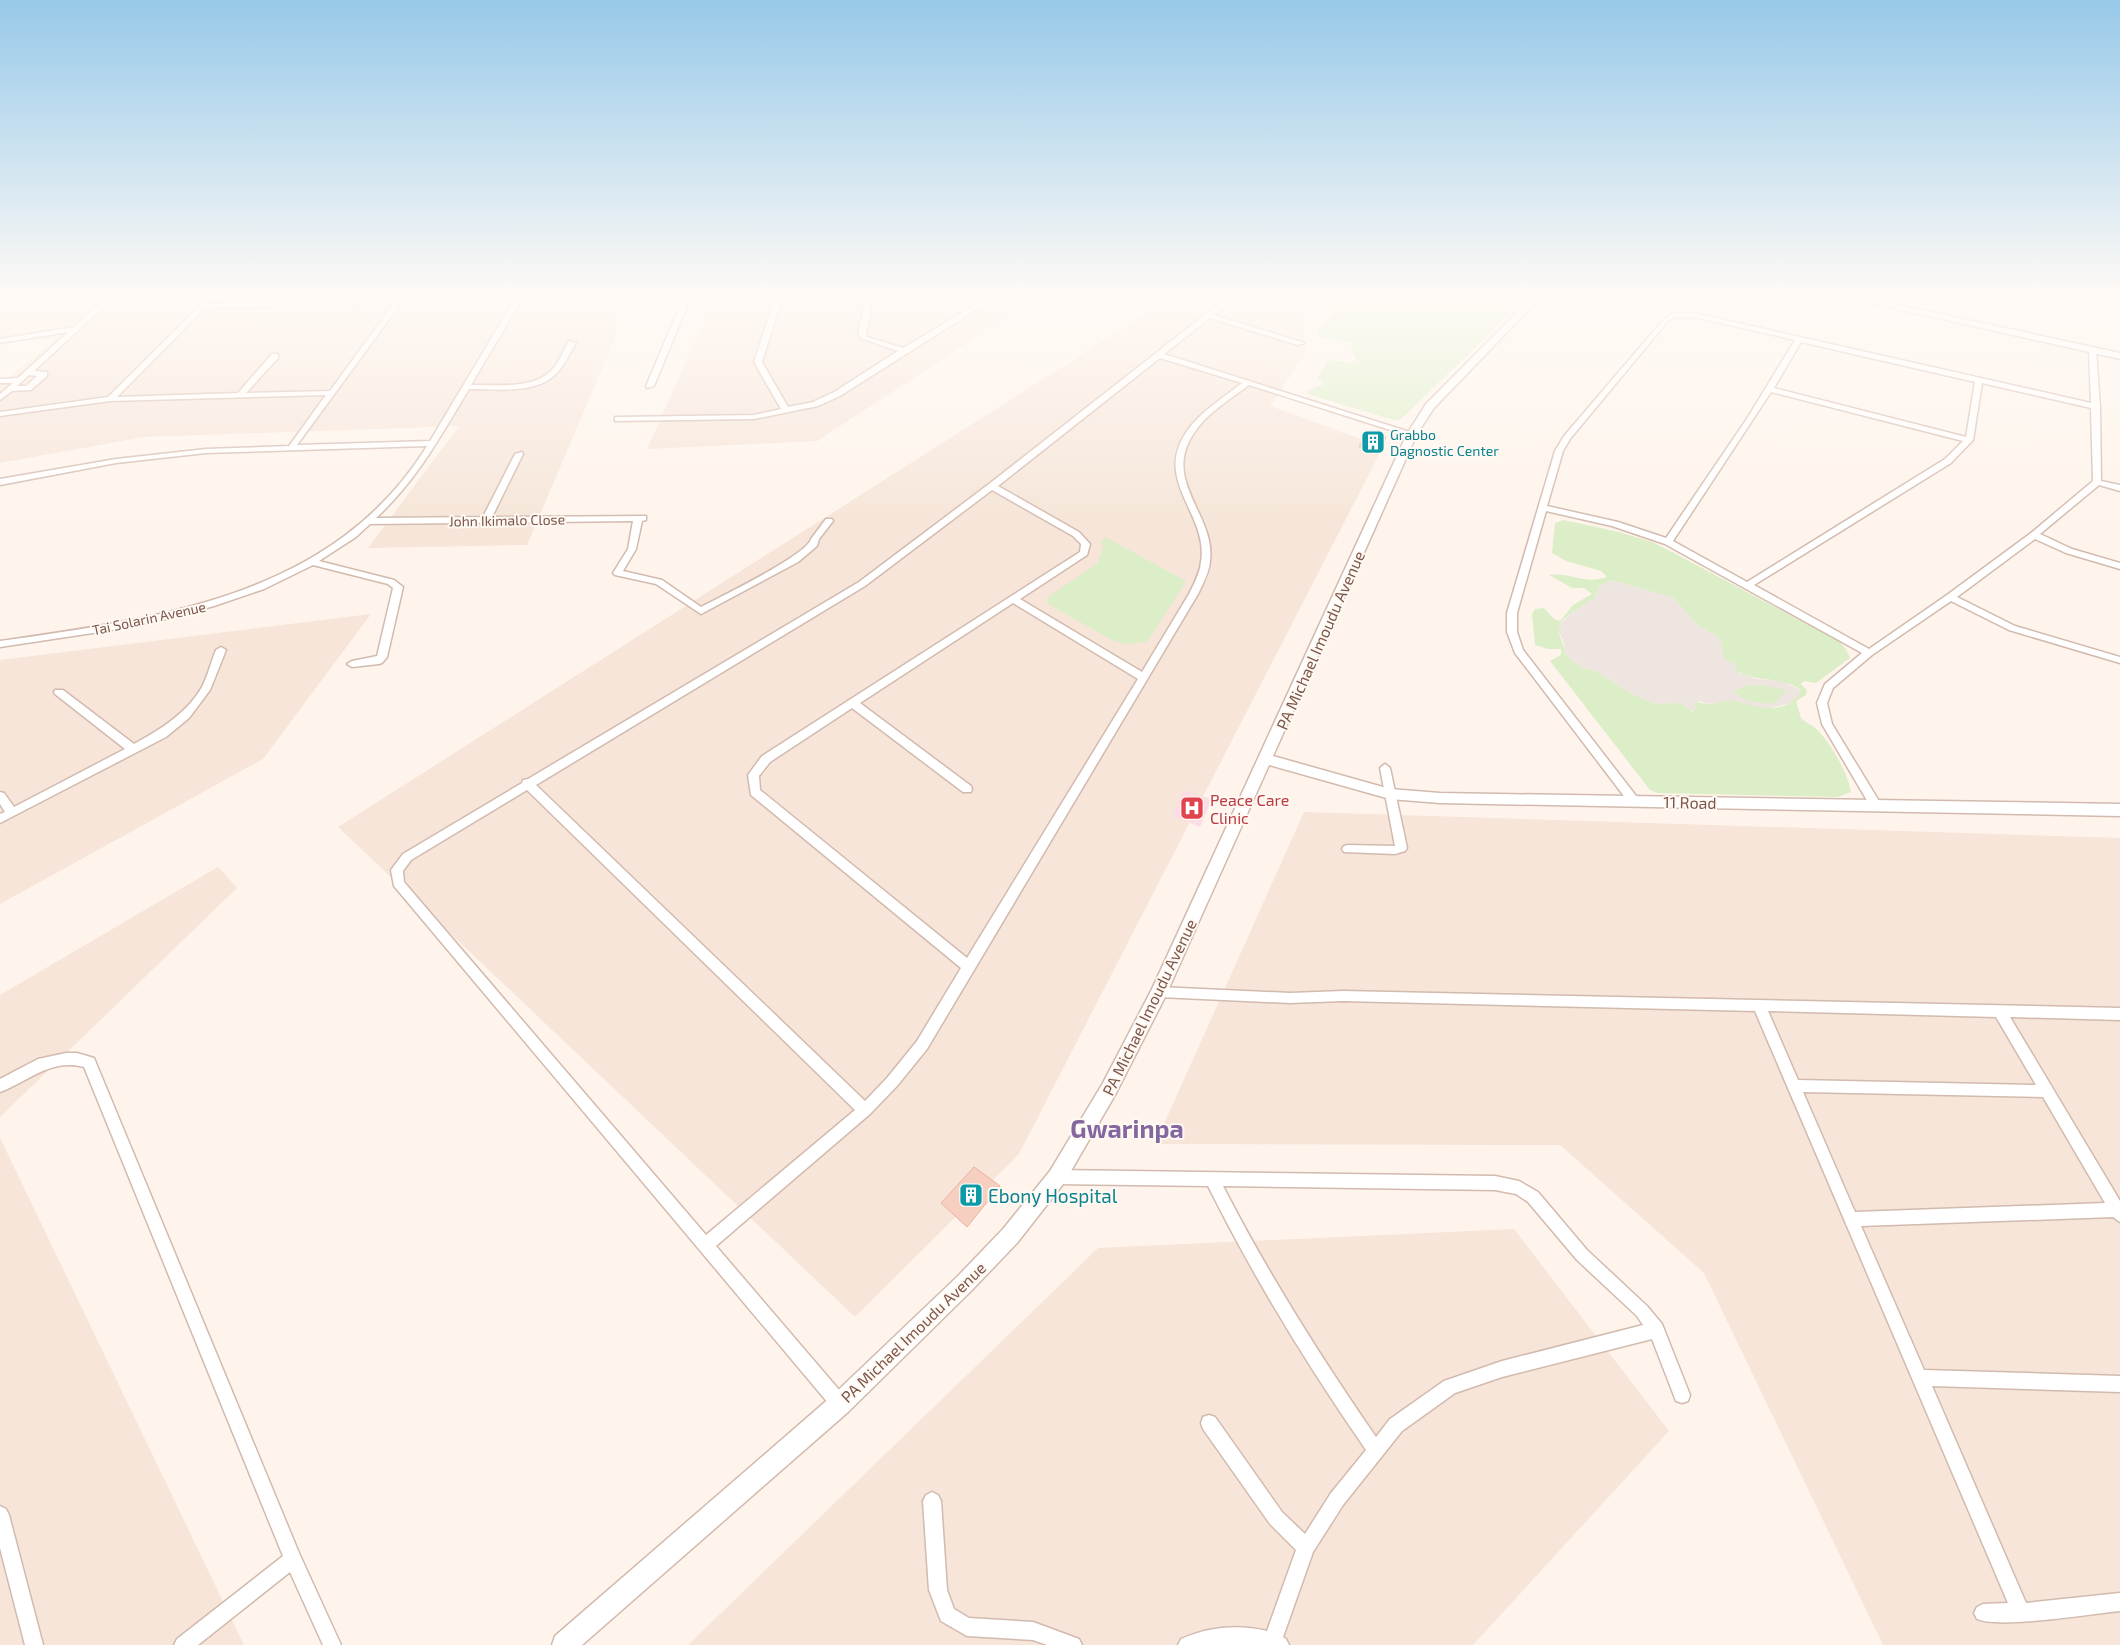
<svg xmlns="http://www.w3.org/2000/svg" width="2120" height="1645" viewBox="0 0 2120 1645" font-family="'Exo 2',sans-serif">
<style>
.residential{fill:#f6e5d8}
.industrial{fill:#eee5e0}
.medical{fill:#fddde5}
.green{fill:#dceec7;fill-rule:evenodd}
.building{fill:#f6cfc0;stroke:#eab29f}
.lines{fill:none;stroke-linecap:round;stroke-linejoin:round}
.minor-casing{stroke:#d2baae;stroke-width:3}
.tertiary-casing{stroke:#d2baae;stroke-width:3}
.minor{fill:#fff;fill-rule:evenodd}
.tertiary{fill:#fff;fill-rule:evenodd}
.labels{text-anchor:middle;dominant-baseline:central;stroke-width:4;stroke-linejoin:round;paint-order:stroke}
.far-culture-label{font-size:14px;fill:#0d838f;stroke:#fff9f3;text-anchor:start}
.far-street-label{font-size:14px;fill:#7c564a;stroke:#fff9f3}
.street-label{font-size:16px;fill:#7c564a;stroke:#fff9f3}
.health-label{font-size:16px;fill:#be3a42;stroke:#fff9f3;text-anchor:start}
.near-culture-label{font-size:19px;fill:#0d838f;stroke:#fff9f3;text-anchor:start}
.near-district-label{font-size:25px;font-weight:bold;fill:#85679f;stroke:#fff9f3}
</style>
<rect width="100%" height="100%" fill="#fef4eb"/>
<path class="residential" d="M0,299H613L616,336L527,545L368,548L459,426L144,437L0,463V384L56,340L0,338Z
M714,299H1035L817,441L647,449Z
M1169,299H1300L1306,353L1270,406L1383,447L1019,1154L855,1317L338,827Z
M371,614L263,759L0,904V660Z
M1304,812L2120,838V1645H1883L1704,1273L1560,1145L1155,1144Z
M218,867L237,888L0,1117V995Z
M0,1138L244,1645H0Z
M1514,1229L1669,1431L1473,1645H688L1098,1248Z"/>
<path class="industrial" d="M1612,580L1674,598L1698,626L1717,636L1721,641L1723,656L1734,663L1739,673L1757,679L1783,681L1801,691L1794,702L1768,709L1733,701L1707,704L1700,701L1694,703L1697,707L1694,712L1681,703L1655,704L1630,693L1592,669L1582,668L1566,655L1564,643L1559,632V626L1569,615L1596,596L1599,586Z"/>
<path class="medical" d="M1184,791L1212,799L1200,827L1172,816Z"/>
<path class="green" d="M1309,299H1525L1401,419L1394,420L1307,394L1306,391L1322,385L1323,381L1317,379L1328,361L1334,360L1351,363L1356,359L1352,352L1351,343L1320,337L1317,331L1334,313Z
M1564,520L1619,532L1652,542L1678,555L1838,641L1846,649L1850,658L1816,683L1804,681L1801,684L1807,690L1806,695L1796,701L1801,718C1805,722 1810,724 1814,727C1829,739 1848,773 1851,792L1838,797L1657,793L1650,790L1550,661L1561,655V649H1548L1535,645L1532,614L1535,609L1544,608L1554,619L1560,621L1573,605L1592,594L1584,588H1572L1549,575C1570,572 1584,585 1607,577L1601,571L1566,561L1552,553L1555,523ZM1612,580L1674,598L1698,626L1717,636L1721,641L1723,656L1729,662L1734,663L1736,666L1734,669C1754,684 1785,675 1801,691C1784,717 1760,707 1735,701C1725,699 1717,704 1708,704C1702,704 1699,701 1693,703L1697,707L1693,712L1681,703L1655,704L1630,693L1592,669L1582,668L1566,655C1565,646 1560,640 1559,632C1556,617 1586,606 1595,597C1597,594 1598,589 1599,586Z
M1105,537L1186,581L1147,642L1126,644L1112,640L1048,604L1047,601L1051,595L1098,563L1103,547L1101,541Z
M1749,685L1770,686L1787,691L1774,703C1760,704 1744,702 1734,691Z"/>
<path class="building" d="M1365,434L1386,437L1380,452L1359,447Z
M974,1167L1000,1186L967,1227L941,1203Z"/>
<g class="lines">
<g class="minor-casing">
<path id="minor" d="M105,299H112L34,371L47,372V376L31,390L12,391L0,400V394L13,383H0V379L18,378L68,332L0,343V339L74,327ZM29,375L37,376L26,386H17Z
M404,299L297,445L430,441L515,299H522L471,385C496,384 531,390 551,371C559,363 563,351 569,341L576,343C570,353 565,364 557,373C537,395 495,389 469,389C440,437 417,480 376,518L483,517L515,454L522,452L523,454L492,517L646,516V520L642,521L636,549L623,571L662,580L701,607C720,597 807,555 811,539L826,519H832L833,521L819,539L817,546L798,562L701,614L656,584L615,575L613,573L628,549L633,521L370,524L356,537L319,561L394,580L403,587L387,657L382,663L379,664L352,667L347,664L352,661L377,656L393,588L388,584L313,565L264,589L214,606L159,621L106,631L0,647V641C161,618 334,596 427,446L206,453L116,463L0,485V479L116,459L206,449L289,446L326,395L110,401L0,416V412L108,397L206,300H210L209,304ZM394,303L330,391L246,393L278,358V354H272L238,393L117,397L205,308Z
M683,299H690L654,386L647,388L646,386Z
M775,299H782L762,362L788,407L813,402L834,392L898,351L860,338L858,333L866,299H873L866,333L867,337L903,348L985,299H993L840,396L818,406L754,419L615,421V417H618L754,415L781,409L754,362Z
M1225,299H1233L1214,315L1305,343L1298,345L1210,318L1164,354L1416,434L1409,436L1249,385C1229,400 1207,413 1194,433C1161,481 1216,515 1210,561C1209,573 1203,584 1198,594L927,1049L897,1086L870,1114L716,1246L846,1398L848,1404L846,1410L840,1412L834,1410L394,886L391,870L403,854L522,783L523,780L528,779L859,582L989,484ZM1160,358L1242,383C1223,398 1201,411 1187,431C1152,481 1209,514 1201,562C1200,573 1194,584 1189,594L1142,672L1020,599L1087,555L1090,544L1079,532L998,486ZM992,490L1073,536L1081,544L1080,552L762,756L748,775L751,795L961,968L917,1041L887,1078L865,1101L536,785L865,586ZM1013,603L1138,679L967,958L760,790L759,776L770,762L852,708L963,792H971L972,789L971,786L860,703ZM527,790L855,1110L706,1235L404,882L403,871L411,860Z
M1673,313H1694L2091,403L2089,351L2096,349L2100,407L2101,481L2120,485V491L2099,485L2040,534L2072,549L2120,563V569L2066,553L2035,539L1957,597L2015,626L2120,657V663L2009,630L1951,601L1872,655L1833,688L1827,703L1832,724L1882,806L1876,810L1872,809L1822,724L1817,703L1825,684L1862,653L1665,544L1612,526L1546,511L1517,613V632L1523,650L1640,801L1638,804H1630L1515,653L1507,632V613L1555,451L1564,436L1664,319ZM1675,317H1694L1795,340L1748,417L1666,538L1618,522L1547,506L1563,451L1570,439L1668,321ZM1801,342L1975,382L1966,437L1774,388ZM1982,383L2091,408L2093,481L2031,533L1947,595L1869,649L1754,585L1951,463L1973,440ZM1771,392L1963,441L1945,459L1747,582L1673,541Z
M221,647L226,650L210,690L189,718L166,737L0,823V814L5,812L0,804V792L4,793L14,807L125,749L55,694L54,692L55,690H63L134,744C160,730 187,713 202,687C208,675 211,662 216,650Z
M1385,764L1390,768L1407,848L1405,851L1395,854L1344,852L1342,849L1344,846L1348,845L1395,846L1380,768Z
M1159,987L1290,993L1343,991L2120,1008V1020L2010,1017L2120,1201V1222L2113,1217L1861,1226L1924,1370L2120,1376V1392L1932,1386L2026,1603L2120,1593V1611C2091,1614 1999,1629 1977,1619L1974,1613L1977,1607L1983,1604L2008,1603L1755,1011L1343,1001L1290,1003L1159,997L1155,996L1153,992L1155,988ZM1768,1011L1996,1017L2036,1085L1798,1080ZM1803,1092L2043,1097L2105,1203L1855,1212Z
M66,1053H77L94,1058L299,1553L341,1645H323L290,1572L198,1645H174L177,1639L283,1556L84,1067C51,1058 29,1081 0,1092V1079L38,1059Z
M1057,1170L1495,1176L1519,1181L1538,1192L1587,1250L1647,1306L1662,1324L1690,1395L1688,1401L1682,1403L1676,1401L1652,1339L1502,1377L1455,1393L1402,1431L1343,1505L1313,1552L1283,1637L1286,1639L1289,1645H1178L1181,1639C1208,1627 1238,1624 1267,1631L1296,1550L1270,1524L1203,1429L1201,1423L1203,1417L1209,1415L1215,1417L1282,1512L1305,1534L1331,1493L1366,1450C1307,1365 1254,1278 1208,1186L1057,1184L1052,1182L1050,1177L1052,1172ZM1223,1186L1495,1190L1516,1194L1528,1202L1577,1260L1637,1316L1643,1325L1502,1361L1444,1381L1390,1419L1376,1437C1320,1356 1268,1274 1223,1186Z
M932,1492L938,1495L941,1501L947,1590L954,1609L969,1618L1033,1622L1079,1639L1082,1645H1047L1033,1640L967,1636L941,1621L929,1590L923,1501L926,1495Z
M0,1506L6,1509L9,1515L43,1645H25L0,1548Z"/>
</g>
<g class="tertiary-casing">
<path id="tertiary" d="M1530,299H1539L1434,408L1417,434L1273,756L1390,789L1440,793L2120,804V816L1440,803L1390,799L1269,765L1165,997L1115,1095L1064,1183L1017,1243L972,1290L848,1412L582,1645H552L555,1636L832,1396L958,1276L1003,1229L1050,1171L1103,1083L1152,989L1407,434L1426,404Z
M1853,299H1871L2120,353V359Z"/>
</g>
<use href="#minor" class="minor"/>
<use href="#tertiary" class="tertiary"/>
</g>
<linearGradient id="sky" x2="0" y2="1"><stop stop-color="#97c9e9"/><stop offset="0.56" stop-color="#fffaf6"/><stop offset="1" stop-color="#fffaf6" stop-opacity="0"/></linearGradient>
<rect width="2120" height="530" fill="url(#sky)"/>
<defs>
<g id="building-square" transform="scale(1.25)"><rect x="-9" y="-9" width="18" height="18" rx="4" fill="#0f9aa8" stroke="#fff9f3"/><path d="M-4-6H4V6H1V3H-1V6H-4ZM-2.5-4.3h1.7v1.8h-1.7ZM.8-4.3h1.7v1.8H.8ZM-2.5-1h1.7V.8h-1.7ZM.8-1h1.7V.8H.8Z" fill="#fff"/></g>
<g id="hospital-square" transform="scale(1.25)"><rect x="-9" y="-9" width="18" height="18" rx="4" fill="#e0444e" stroke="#fff9f3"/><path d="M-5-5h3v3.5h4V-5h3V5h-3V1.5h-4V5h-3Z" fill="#fff"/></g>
</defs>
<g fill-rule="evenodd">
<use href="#building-square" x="1373" y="442"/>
<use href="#hospital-square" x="1192" y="808"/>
<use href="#building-square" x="971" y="1195"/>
</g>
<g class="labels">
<g class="far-culture-label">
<text x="1390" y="434">Grabbo<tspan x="1390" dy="16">Dagnostic Center</tspan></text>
</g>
<g class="far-street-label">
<text transform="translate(507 520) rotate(-1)">John Ikimalo Close</text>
<text transform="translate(149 618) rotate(-12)">Tai Solarin Avenue</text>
</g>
<g class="street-label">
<text transform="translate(1320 640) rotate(-66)">PA Michael Imoudu Avenue</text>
<text transform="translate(1690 802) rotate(1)">11 Road</text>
<text transform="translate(1149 1007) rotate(-64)">PA Michael Imoudu Avenue</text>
<text transform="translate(913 1332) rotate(-44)">PA Michael Imoudu Avenue</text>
</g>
<g class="health-label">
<text x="1210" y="799">Peace Care<tspan x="1210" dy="18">Clinic</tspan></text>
</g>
<g class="near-culture-label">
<text x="988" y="1195">Ebony Hospital</text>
</g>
<g class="near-district-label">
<text x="1127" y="1128">Gwarinpa</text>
</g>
</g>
</svg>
